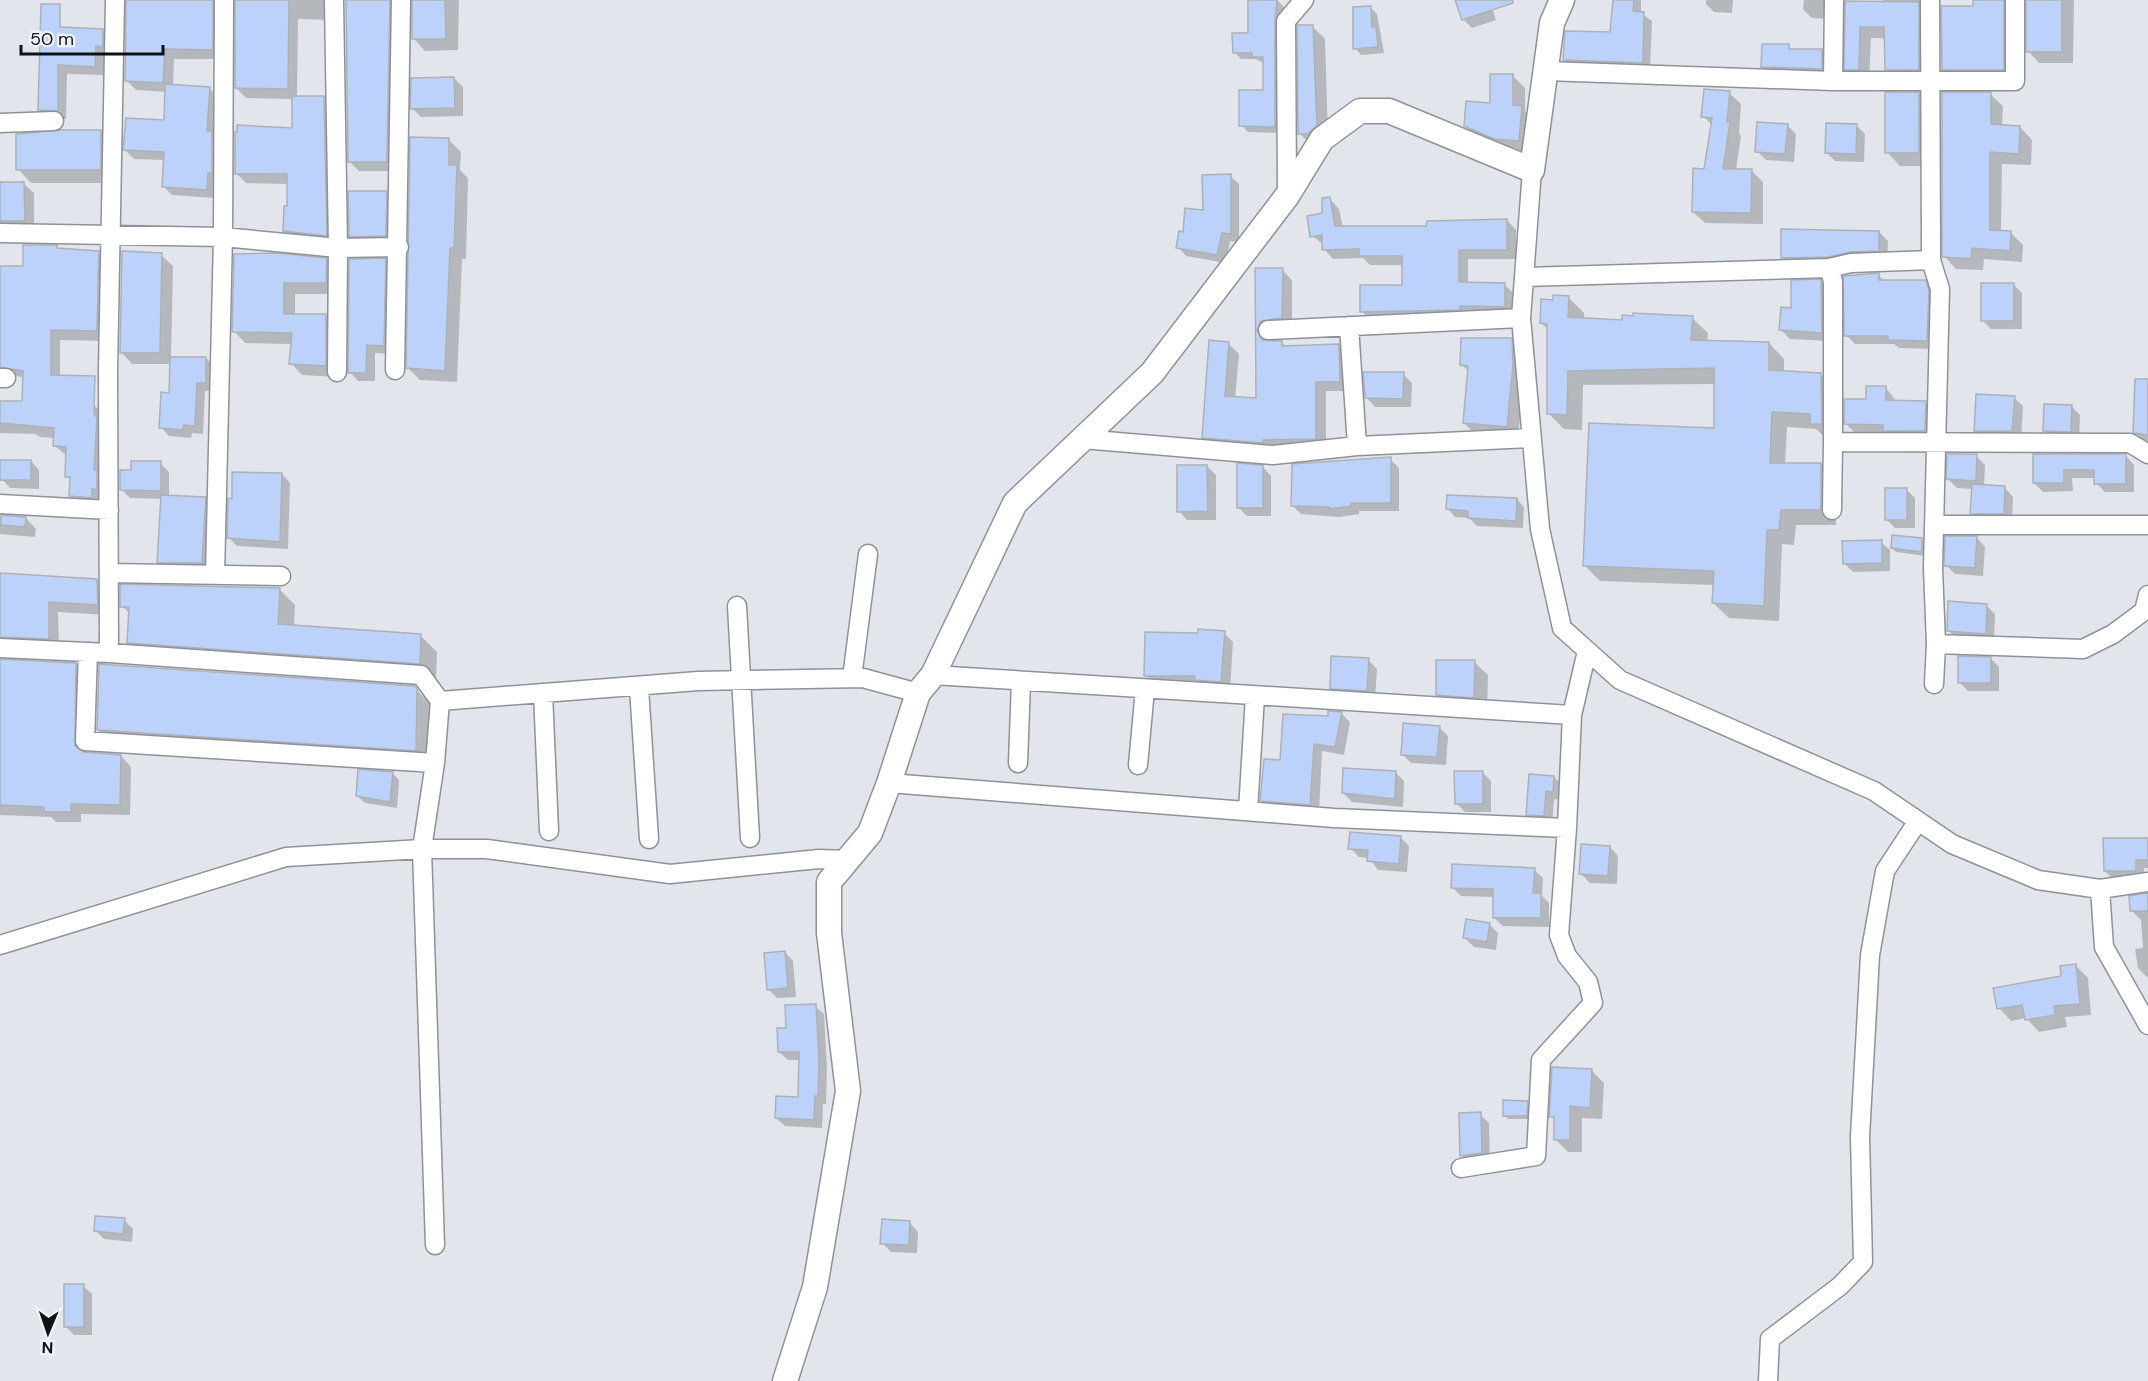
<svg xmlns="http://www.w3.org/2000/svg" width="2148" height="1381" viewBox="0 0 2148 1381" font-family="'DM Sans',sans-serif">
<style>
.shadow{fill:#0003}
.building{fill:#bcd2fa;stroke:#adb1b7;stroke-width:1.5}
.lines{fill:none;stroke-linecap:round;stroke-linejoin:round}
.minor-casing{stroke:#8e9298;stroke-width:21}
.tertiary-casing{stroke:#8e9298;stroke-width:27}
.minor{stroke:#fff;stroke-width:18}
.tertiary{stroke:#fff;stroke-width:24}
</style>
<rect width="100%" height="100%" fill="#e2e6ec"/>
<path class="shadow" d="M129,0H229L222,59H174L173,86L209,88L218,97L215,198L172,195L163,186L165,160L134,159L125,150L165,121L167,92L136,90L126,80Z
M237,0H341L333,20L298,19L297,98H324L334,108L336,245L295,241L284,231L289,208V184L246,183L236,173L293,129L294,99L246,98L236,88Z
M347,0H404L397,171H359L349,161Z
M413,0H459L458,50L425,51L413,38Z
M1249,0H1277L1284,7L1281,29L1282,133L1248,132L1241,125L1264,91L1265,64L1256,59H1241L1234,52L1250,34Z
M1457,0H1489L1496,20L1472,28L1463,19Z
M1615,0H1641V13L1652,21L1650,70L1573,68L1565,60L1612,33Z
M1706,0H1733L1732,13L1714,12L1706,4Z
M1804,0H1833L1831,19L1812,18L1803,9Z
M1883,0H1931L1930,80H1897L1886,69V38H1871L1869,80H1857L1846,69L1847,2L1883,3Z
M1975,0H2025L2020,2L2014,80H1954L1943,69L1974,7Z
M2028,0H2074L2073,63H2039L2028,51Z
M1371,8L1377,14L1384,53L1361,55L1355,48Z
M1313,27L1325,39L1328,137L1311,145L1299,133Z
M103,31L111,40V55H105L104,75L67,74L66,119H48L39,110L40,65Z
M1788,46L1793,51H1822L1830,60V77L1771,75L1762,67Z
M1512,75L1525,88V111L1534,120L1532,153L1508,151L1478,139L1465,126L1492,105Z
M454,78L463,87V116L421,117L412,108Z
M1729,93L1741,104L1739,133L1741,136L1736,170H1751L1763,182V224L1705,223L1693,212L1705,170L1712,125L1703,116Z
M1918,94L1932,107V166H1900L1887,152Z
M1990,94L2003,106L2002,126L2020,127L2032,140L2031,165L2002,164L2001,232L2011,233L2023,245L2022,262L1984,259L1983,270L1956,269L1944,256Z
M1787,125L1796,134L1794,162L1766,160L1757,151Z
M1856,125L1865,134L1864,162L1835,161L1826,152Z
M101,132L114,145L113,183H31L18,169Z
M449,140L461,152L460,170L468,178L466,259H462L457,382L420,380L408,368Z
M1230,176L1239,184V242L1230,241L1226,263L1186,256L1178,247Z
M0,183H23L34,193V230H0Z
M386,193L400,207L399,249H364L351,236Z
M1330,199L1339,209L1343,228H1428L1507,220L1516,230V259H1468V284H1504L1514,294V316L1371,321L1362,311L1404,287V265H1370L1363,258L1333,259L1324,249V245L1312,236Z
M1879,232L1888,241L1887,259L1791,266L1782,257Z
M56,247L60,250L98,252L109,263L107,341L60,340V388L17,376L5,378L0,382V268H25Z
M161,255L173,266L171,358H206L214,367V391H205L203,434L192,433L191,438L169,436L161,427L171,394V364H132L121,352Z
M235,255L326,260L338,271L337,294H295V315L326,316L337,327V377L302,375L291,363L293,344L245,343L234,331Z
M385,260L394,269L392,354L375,353V381H358L350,372Z
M1256,269L1282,270L1292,280V328L1271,330L1266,341L1281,342L1287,347L1338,345L1348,355L1349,391H1326V448L1214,447L1204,437L1229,344L1239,354L1235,399L1257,400Z
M1878,275L1885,281L1925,282L1934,291L1936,349L1899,348L1894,344H1855L1846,335Z
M1820,281L1829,290L1830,341L1790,339L1781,330L1793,309Z
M2013,284L2022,293V329H1991L1982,320Z
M1568,297L1584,313V319L1623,321L1692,318L1708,333L1707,342L1769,343L1784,359V372L1820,374L1836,390L1827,439L1816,429L1787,427L1785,465L1821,464L1836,480V525H1796L1794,545L1782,544L1779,621L1729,618L1713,603L1714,585L1600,581L1585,566L1715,429L1716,384L1583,385L1582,430L1564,429L1549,414V330L1541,323L1554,302Z
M1511,340L1523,352L1524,377L1518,438L1476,435L1464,423L1469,372L1462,365Z
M1403,374L1412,383L1411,407H1375L1367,398Z
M1886,388L1897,402H1925L1936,413V442L1857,435L1846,424L1868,400Z
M2014,398L2023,406L2021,440L1984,439L1975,431Z
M0,402L94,405L104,415L101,507L80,506L70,496L71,481L66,476L67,456L55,446V438L40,437L36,434L0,433Z
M2071,406L2080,415L2079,440H2053L2045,431Z
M2148,407V441L2143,440L2135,432Z
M2034,455L2126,456L2134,465V492H2105L2096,483V478H2072L2073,491L2043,492L2034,483Z
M1976,456L1985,465L1984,487L2005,488L2013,497L2012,522H1980L1971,513L1973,489L1957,488L1948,479Z
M1390,459L1399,468V511H1359V514L1339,517L1301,514L1292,505Z
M31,461L39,470V489L10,488L2,479Z
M160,463L169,472V497L205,499L214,508L210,572L168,571L159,562L162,499L130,498L121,489L132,472Z
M1207,466L1216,475V520H1187L1179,511Z
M1263,467L1271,476V516H1247L1238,507Z
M282,474L290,483L288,549L237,546L229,538L233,500Z
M1906,489L1915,498V528H1895L1886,519Z
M1517,499L1524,507L1523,528L1477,526L1469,518L1455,517L1448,509Z
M0,517L26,518L36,529L35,537L0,534Z
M1977,538L1985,547L1983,576L1955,574L1946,565Z
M1922,540L1926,544V556L1896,552L1892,548Z
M1881,542L1890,550V571L1853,572L1844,563Z
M0,574L97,580L107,591V615L58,612L59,649L9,647L0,638Z
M279,589L295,605L294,626L421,636L437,652L436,679L144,658L128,642L130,614L122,606Z
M1986,605L1995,614L1994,642L1957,639L1948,630Z
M1224,633L1233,642L1230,690L1155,685L1146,676Z
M1991,659L1999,667V691H1968L1959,682Z
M1368,660L1377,669L1375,699L1340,697L1331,688Z
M0,661L76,664L86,675L85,754L121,756L131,767L130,815L81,814V822H56L51,817L0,815Z
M1474,662L1488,675L1487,710L1451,708L1437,695Z
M414,687L431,705L430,765L113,745L98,730Z
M1341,713L1350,722L1344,755L1322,751L1319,813L1271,809L1262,800L1282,762L1329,718Z
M1439,727L1448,736L1446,765L1411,763L1402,754Z
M1395,772L1404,781L1403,807L1352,802L1343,793Z
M1482,772L1491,781V812H1465L1456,803Z
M392,773L399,780L397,808L365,803L357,796Z
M1554,777L1563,786L1562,800L1554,799L1552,824L1536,823L1528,814Z
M1400,837L1409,846L1407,872L1378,870L1369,858L1359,857L1350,848Z
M2148,838V868H2144V879H2113L2105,871V840Z
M1610,847L1618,856L1617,884L1590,883L1581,874Z
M1534,870L1543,878L1542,896L1549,903V927L1503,926L1494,918L1495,897L1461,896L1453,888Z
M2148,895V978L2138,968L2135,949L2143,948L2141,920L2132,911Z
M1490,925L1498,933L1496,950L1474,947L1465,938Z
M785,952L793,961L796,997L777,998L768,989Z
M2076,966L2088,978L2091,1015L2065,1017L2067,1027L2039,1032L2026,1018L2011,1021L1999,1008L2063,977Z
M815,1006L824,1014L827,1067L826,1104H823L822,1128L785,1126L776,1118L800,1099V1060H788L779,1052L787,1029Z
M1592,1071L1604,1083L1602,1119L1582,1118V1152H1568L1555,1139V1120L1551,1116Z
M1527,1102L1531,1106L1530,1119H1508L1504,1115Z
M1480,1114L1489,1123L1490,1162L1470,1164L1461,1155Z
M124,1220L133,1229L132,1242L104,1239L96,1231Z
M910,1223L918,1232L917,1253L891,1252L882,1243Z
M83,1286L92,1294V1335H74L65,1326Z"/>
<path class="building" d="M126,0H213V50L165,49L163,83L125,81Z
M235,0H289L288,89L235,88Z
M346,0H390L387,162H348Z
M412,0H445L446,39H412Z
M1248,0H1277L1275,21V127L1239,126V90H1263V57H1252V53H1233L1232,33H1248Z
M1455,0H1513V3L1462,20Z
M1613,0H1634L1633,11L1644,12L1643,63L1563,60L1565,31L1610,32Z
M1973,0H2004V70H1942L1941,6H1973Z
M2026,0H2062V52H2026Z
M1845,1L1919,2V70H1885L1884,27H1860L1859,70H1844Z
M41,4H60V27L103,29V47L96,46L95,67L58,65V111L38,110Z
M1371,6L1372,27H1376L1378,47L1353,49V7Z
M1297,25H1313L1317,125L1308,134H1298Z
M1762,44H1789V49H1822V69L1761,67Z
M1490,74H1513V105L1522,106L1519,141L1494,139L1464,126L1466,101L1490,103Z
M454,77L455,108L410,109L411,78Z
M165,84L210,87L207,131H212V173H208L207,190L162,187L164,152L123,150L126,118L164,120Z
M1704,89L1730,91L1727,122H1730L1723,169H1752L1751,213L1692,212L1693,168L1704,169L1712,118L1701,117Z
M1885,92H1919V153H1885Z
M1942,92H1991V124L2020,126L2019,154L1990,152V230L2011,231L2010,251L1972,248L1971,259L1942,257Z
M292,96H324L327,236L283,231L284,206H287V174H235V132H237V125L292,128Z
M1757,122L1788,124L1785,154L1755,152Z
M1826,123L1857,124L1856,154L1825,153Z
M60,130H101V170H16V134Z
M410,137L449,138V165H457L454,248H450L445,371L406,368Z
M1231,174V234L1222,233L1217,255L1176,248L1179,231L1183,232L1185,208L1203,210L1202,175Z
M0,182H24L25,221H0Z
M348,191H387L386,236L349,237Z
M1330,197L1335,226H1426L1427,221L1507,219V250H1459V282L1505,283V307L1460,306V310L1360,312V285H1402V256H1359V249L1322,250V235L1310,237L1307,216L1322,213V198Z
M1781,229L1879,231V251L1850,252L1828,257L1781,258Z
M23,245H57V248L99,251L97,331L51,330V375L95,376L94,413L97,418L94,470H97V490L92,489V498L69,496L70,477H65L66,447L53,446L54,428L0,423V401H22L23,371L0,367V266H23Z
M122,251L162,253L160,353H120Z
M234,254L277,253L327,258L326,283H284V314H326V366L289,364L292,333L232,332Z
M386,258L384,346L367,345L366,373H348L349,259Z
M1255,268H1283L1282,318L1261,321L1257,330L1262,340L1282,341V346L1339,344L1340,382H1316V439L1263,440V443L1202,438L1209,340L1229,342L1225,396L1256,398Z
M1879,273V280H1926L1929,291L1927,341L1888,340V336H1844L1843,276Z
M1821,279L1822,333L1779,330L1781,307L1791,308V280Z
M1981,283H2014V321H1981Z
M1553,295L1569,296L1568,317L1622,320V315L1633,316V313L1693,316L1691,340L1769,342V370L1821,373L1822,424H1810V414L1772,412L1770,463H1821V510H1781L1779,530H1767L1764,606L1712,603L1714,571L1583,566L1589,423L1714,428V368L1568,371L1567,415L1547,414V324L1540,323L1541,299L1553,300Z
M1461,338H1512L1513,365L1507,427L1463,423L1468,366L1460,365Z
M170,357H206V383H197L195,426L184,425L183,430L159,428L161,392L169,393Z
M1363,372H1404L1403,399L1365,398Z
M2135,379H2148V435L2133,433Z
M1866,386H1886V400L1926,401L1925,431H1883V425L1844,424V399H1866Z
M1976,394L2015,396L2012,431H1974Z
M2044,404L2072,405L2071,432L2043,431Z
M1947,454H1977L1976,481L1946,479Z
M2033,454H2126V484H2094V470H2064V483H2033Z
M1391,457V503H1351V506L1329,509V507L1291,506L1292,464Z
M0,460H31V480H0Z
M131,461H161V491L120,490V470H131Z
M1237,463L1263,465V508H1237Z
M1177,465H1207L1208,511L1177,512Z
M232,472L282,473L280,542L227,538L228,498L232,499Z
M1972,484L2005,486L2004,514H1970Z
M1885,488H1907V520H1885Z
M161,495L206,497L202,563H157Z
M1447,495L1517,498L1516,521L1468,518V511L1446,509Z
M1,515L26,517L25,527L1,525Z
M1892,535L1922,538V552L1891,548Z
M1945,536H1977L1975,568L1944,566Z
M1882,540V563L1843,564L1842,541Z
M0,573L97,579L98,605L49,602V639L0,637Z
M120,584L280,588L278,624L421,634L420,664L127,643L129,607H120Z
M1948,601L1987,604L1986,634L1947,631Z
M1198,629L1225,631L1221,682L1194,680L1195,676H1144L1145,632L1198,633Z
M1331,656L1369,658L1367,691L1330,689Z
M1958,656L1991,657V683H1958Z
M0,659L76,663L75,746L84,752L121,755L120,805L71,804V812H44V807L0,805Z
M1436,660H1475L1474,698L1436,695Z
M99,664L415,686L417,689L416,751L97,730Z
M1328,711L1342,712L1335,747L1314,744L1310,805L1260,801L1264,759L1280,760L1283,714L1328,716Z
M1403,723L1440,726L1437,757L1401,755Z
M1343,768L1396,771L1395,799L1342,793Z
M358,769L393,772L390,802L356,796Z
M1454,771H1483V804H1455Z
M1529,774L1554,776L1553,792L1546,791L1544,816L1526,815Z
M1350,832L1401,836L1399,864L1367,861L1368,850L1348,849Z
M2103,838H2148V860H2136V871H2104Z
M1581,844L1610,846L1608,876L1579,874Z
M1452,864L1535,868L1533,893H1541V918H1493V889L1451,888Z
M2148,893V911H2130L2129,896Z
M1466,919L1490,923L1487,942L1463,938Z
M785,951L788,988L767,990L764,953Z
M2076,964L2080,1004L2054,1006L2055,1015L2025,1020L2022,1005L1997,1009L1993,988L2061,976L2060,966Z
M816,1004L819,1058L818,1096H815L814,1120L775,1118L776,1096L798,1097L799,1052H778L777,1028H786L785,1005Z
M1552,1067L1592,1069L1590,1108L1570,1106V1140H1554V1117H1549Z
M1503,1100L1528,1101L1527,1116H1503Z
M1481,1112L1482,1153L1460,1156L1459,1113Z
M95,1216L125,1218L123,1234L94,1231Z
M882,1219L910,1221L909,1245L880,1244Z
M64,1284H84V1327H64Z"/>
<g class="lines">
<g class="minor-casing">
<path id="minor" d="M334,0L338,248L337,372
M1930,0L1931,260L1940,289L1933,568L1936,644L1934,684
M1546,71L1833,81H2015V0
M1833,81L1834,0
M0,123L54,121
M1532,170L1521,318L1540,529L1562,628L1620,680L1874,791L1952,844L2038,880L2100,889L2148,882
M1287,196L1286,21L1304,0
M0,233L223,237L338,248L399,247
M1829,268L1851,263L1931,260
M1525,277L1829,268L1833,281V442L2130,443L2148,454
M1349,326L1357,446
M1268,330L1521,318
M395,370L401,0
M0,378H6
M1082,439L1273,455L1357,446L1530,438
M0,504L109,510
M1832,510L1833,442
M1935,525H2148
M109,573L281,576
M215,575L223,237L224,0
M737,606L750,838
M1936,644L2083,649L2113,634L2144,611L2148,595
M0,648L109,653L108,370L115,0
M88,652L85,741L435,763L440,701L421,675L109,653
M933,675L1572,715
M852,678L868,554
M639,688L649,839
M543,693L549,831
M440,701L698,681L863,678L918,693
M435,763L422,849L435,1245
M1018,763L1021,681
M1138,765L1145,689
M889,783L1334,818L1567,828L1559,935L1567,956L1588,982L1593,1003L1541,1060L1536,1156L1461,1168
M1248,811L1255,696
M1567,828L1572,715L1587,651
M2100,889L2104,947L2148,1025
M0,945L286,857L422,849H487L670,874L819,859L847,860
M1768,1381L1770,1339L1840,1286L1863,1262L1860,1137L1870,955L1885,871L1918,821"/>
</g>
<g class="tertiary-casing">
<path id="tertiary" d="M785,1381L815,1287L848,1091L829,933V882L870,833L889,783L918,693L933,675L1015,503L1152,373L1287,196L1322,139L1360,111H1389L1532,170L1552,23L1562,0"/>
</g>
<use href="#minor" class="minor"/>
<use href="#tertiary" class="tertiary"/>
</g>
<g transform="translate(48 1333) rotate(182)" stroke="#eff3fa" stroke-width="4.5" paint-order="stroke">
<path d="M0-4.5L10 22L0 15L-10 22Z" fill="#101114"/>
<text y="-9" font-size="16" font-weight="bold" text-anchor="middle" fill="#101114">N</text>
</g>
<path d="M21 45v9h142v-9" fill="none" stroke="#101114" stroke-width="3"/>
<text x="30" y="45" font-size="18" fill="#101114" stroke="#eff3fa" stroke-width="4.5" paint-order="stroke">50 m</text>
</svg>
